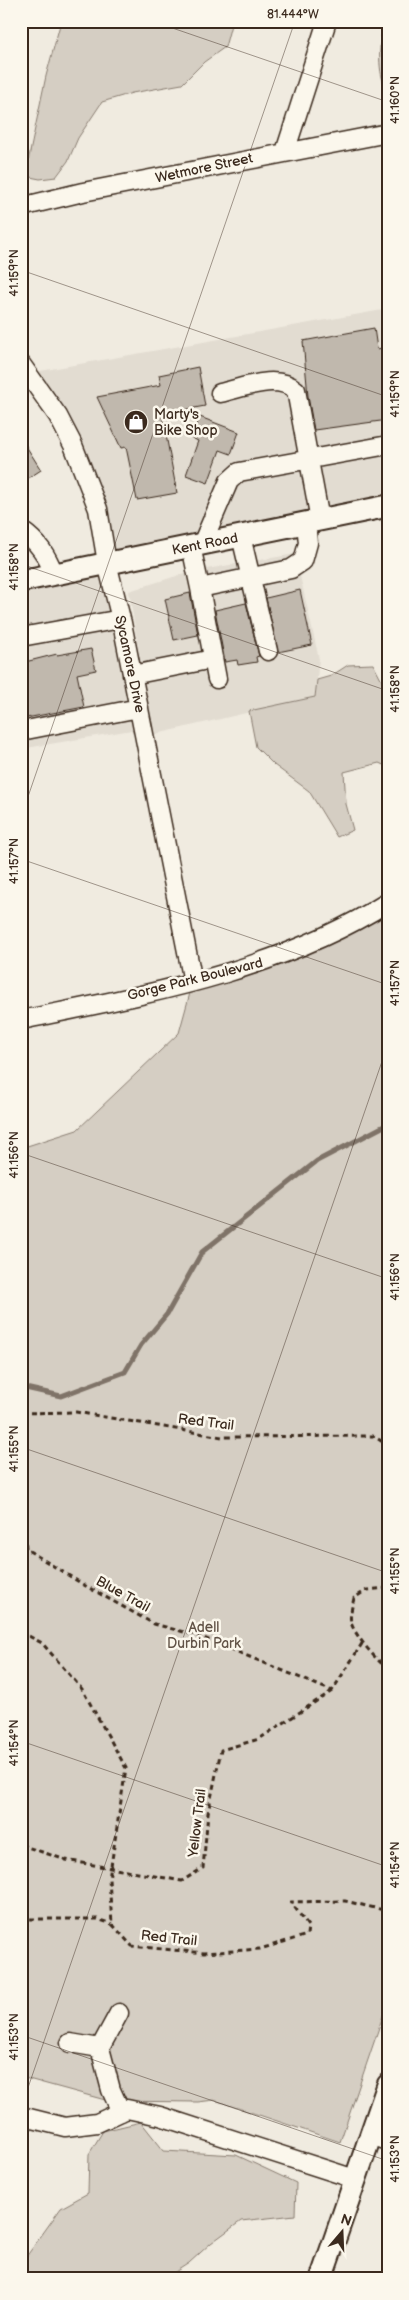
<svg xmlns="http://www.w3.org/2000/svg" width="409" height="2300" viewBox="0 0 409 2300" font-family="'Balsamiq Sans',sans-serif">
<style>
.built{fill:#e2dcd1}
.green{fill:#d5cec3;stroke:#887c70}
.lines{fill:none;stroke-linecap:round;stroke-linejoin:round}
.stream{stroke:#7f7367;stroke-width:5}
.building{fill:#c0b8ad;stroke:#3b2a1e}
.minor-casing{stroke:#3b2a1e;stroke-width:21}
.major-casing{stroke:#3b2a1e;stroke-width:25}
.path{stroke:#3b2a1e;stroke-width:3;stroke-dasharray:5 4;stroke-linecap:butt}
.minor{stroke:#fbf7ec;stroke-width:18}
.major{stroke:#fbf7ec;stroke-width:21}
.ticks{fill:none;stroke:#3b2a1e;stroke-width:1;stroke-opacity:0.45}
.labels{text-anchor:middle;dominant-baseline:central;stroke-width:5;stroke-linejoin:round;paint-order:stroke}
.street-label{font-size:14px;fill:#3b2a1e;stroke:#fbf7ec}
.poi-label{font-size:14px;fill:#3b2a1e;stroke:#fbf7ec;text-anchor:start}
.park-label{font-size:14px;fill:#625347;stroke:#fbf7ec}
.neatline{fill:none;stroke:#3b2a1e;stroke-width:2}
.ticks-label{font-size:12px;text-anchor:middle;fill:#3b2a1e}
</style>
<rect width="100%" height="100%" fill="#f0ebe0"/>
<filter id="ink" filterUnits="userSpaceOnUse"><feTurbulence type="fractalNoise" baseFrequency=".02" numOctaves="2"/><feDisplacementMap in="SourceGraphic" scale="10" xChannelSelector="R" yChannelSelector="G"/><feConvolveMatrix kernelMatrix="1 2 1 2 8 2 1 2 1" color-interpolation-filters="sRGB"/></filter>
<g filter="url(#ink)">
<path class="built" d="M388,309V562L378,509L107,563L143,728L21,749V581L107,563L98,509L29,373Z
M295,554L319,659L315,697L152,735L129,591L189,572Z"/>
<path class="green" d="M61,21H232L225,47L204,62L182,84L132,93L102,102L78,138L68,161L56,177L40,179L25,176L46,76Z
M384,21H388V93C376,71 379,45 384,21Z
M373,664L388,693V767L379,763L344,772L346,804L353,830L337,837L309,791L274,765L256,747L249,711L315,697L317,680L331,676L348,665Z
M388,865V2001L340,2142L214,2100L198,2102L109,2101L21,2077V1148L77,1130L179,1033L193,982L388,902L386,870Z
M141,2122L164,2151L236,2155L296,2183L295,2215L241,2221L211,2243L189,2263L164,2279H31L21,2269V2264L61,2208L88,2193L89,2154L103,2131Z"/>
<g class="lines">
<path class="stream" d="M21,1387L61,1396L125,1372L141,1345L167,1314L202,1252L317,1161L388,1124"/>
</g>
<path class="building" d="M374,328L377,349L388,347V420L314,430L308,396L303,341Z
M198,367L205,406L162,414L177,493L137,500L126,447L121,448L97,397L161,385L159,375Z
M200,417L239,432L231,454L220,450L208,483L186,475L198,441L192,438Z
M21,438L41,470L21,483Z
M300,590L312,645L278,652L266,598Z
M190,593L198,635L174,640L165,599Z
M246,603L259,656L256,657L257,662L238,665L237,660L225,662L215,610Z
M91,649L96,670L77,674L84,707L21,719V663L57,654V655Z"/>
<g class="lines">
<g class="minor-casing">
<path id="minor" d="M285,152L327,21
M21,207L83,192L388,133
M21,364L58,416L73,445L98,509L107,563L122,623L193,982
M220,393C243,388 276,373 296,390L320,520
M21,530C38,542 47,555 54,574
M241,536L268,651
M202,544L229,481L239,472L388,445
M191,546L200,588
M21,637L121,619
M132,675L213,659
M217,679L200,588L291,569L303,561L308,543L306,523
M21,731L139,708
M21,1020C148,994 277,972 388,902
M119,2013L100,2048L111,2090L121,2112
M70,2043L100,2048
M21,2116L65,2127L97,2123L127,2109L160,2116L355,2179
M371,2135L388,2141"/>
</g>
<g class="major-casing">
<path id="major" d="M21,581L388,506
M321,2279L388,2085"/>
</g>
<path class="path" d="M21,1413L76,1412L222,1437L373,1436L388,1445
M21,1517L24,1523L26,1549L84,1585L154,1624L199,1636L332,1691L363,1642
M388,1588L367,1590L354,1598C353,1604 349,1615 351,1622C353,1633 378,1663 388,1668
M21,1632L42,1643L82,1689L126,1768L109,1879L112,1924L132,1946L204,1953L260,1949L307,1935L308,1926L291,1902L345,1901L388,1911
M21,1845L66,1860L182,1881L203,1868L208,1813L221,1750L259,1739L332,1691
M21,1919H97L112,1924"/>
<use href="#minor" class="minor"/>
<use href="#major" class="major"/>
</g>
</g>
<path class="ticks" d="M152,21L388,102M21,270L388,397M21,564L388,691M21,817L295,21M21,859L388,985M21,1153L388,1279M21,1447L388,1573M21,1741L388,1867M21,2035L388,2161M21,2108L388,1044"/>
<defs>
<g id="shop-disc" transform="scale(1.25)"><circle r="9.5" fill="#3b2a1e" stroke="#fbf7ec"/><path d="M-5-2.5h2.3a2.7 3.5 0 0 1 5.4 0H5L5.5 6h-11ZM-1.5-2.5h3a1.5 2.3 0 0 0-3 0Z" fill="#fff"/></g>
</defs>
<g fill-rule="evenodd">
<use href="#shop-disc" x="136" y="422"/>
</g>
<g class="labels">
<g class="street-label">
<text transform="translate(204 168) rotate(-12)">Wetmore Street</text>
<text transform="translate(205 544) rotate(-11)">Kent Road</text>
<text transform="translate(130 664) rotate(78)">Sycamore Drive</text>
<text transform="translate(195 979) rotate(-14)">Gorge Park Boulevard</text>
<text transform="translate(206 1422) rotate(7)">Red Trail</text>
<text transform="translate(123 1594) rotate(29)">Blue Trail</text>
<text transform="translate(197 1823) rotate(-83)">Yellow Trail</text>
<text transform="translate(169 1938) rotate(6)">Red Trail</text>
</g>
<g class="poi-label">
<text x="154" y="414">Marty's<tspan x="154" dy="16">Bike Shop</tspan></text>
</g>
<g class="park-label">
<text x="204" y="1627">Adell<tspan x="204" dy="16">Durbin Park</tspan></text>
</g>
</g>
<rect width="409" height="2300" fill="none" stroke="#fbf7ec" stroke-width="55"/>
<g transform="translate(342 2232) rotate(19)" stroke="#fbf7ec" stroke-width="4" paint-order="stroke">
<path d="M0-4L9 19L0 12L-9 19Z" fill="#3b2a1e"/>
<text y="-8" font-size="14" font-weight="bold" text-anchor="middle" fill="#3b2a1e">N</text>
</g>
<rect x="28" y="28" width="354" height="2244" class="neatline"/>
<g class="ticks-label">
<text x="293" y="18">81.444°W</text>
<text transform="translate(395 100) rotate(-90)" y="4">41.160°N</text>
<text transform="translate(14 273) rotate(-90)" y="4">41.159°N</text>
<text transform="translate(395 394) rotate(-90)" y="4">41.159°N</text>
<text transform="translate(14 567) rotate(-90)" y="4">41.158°N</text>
<text transform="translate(395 689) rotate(-90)" y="4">41.158°N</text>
<text transform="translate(14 861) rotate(-90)" y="4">41.157°N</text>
<text transform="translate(395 983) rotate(-90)" y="4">41.157°N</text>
<text transform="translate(14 1155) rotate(-90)" y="4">41.156°N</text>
<text transform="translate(395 1277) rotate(-90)" y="4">41.156°N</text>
<text transform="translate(14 1449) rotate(-90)" y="4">41.155°N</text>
<text transform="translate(395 1571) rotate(-90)" y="4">41.155°N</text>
<text transform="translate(14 1743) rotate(-90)" y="4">41.154°N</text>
<text transform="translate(395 1865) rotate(-90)" y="4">41.154°N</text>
<text transform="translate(14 2037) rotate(-90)" y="4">41.153°N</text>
<text transform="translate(395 2159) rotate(-90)" y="4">41.153°N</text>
</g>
</svg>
